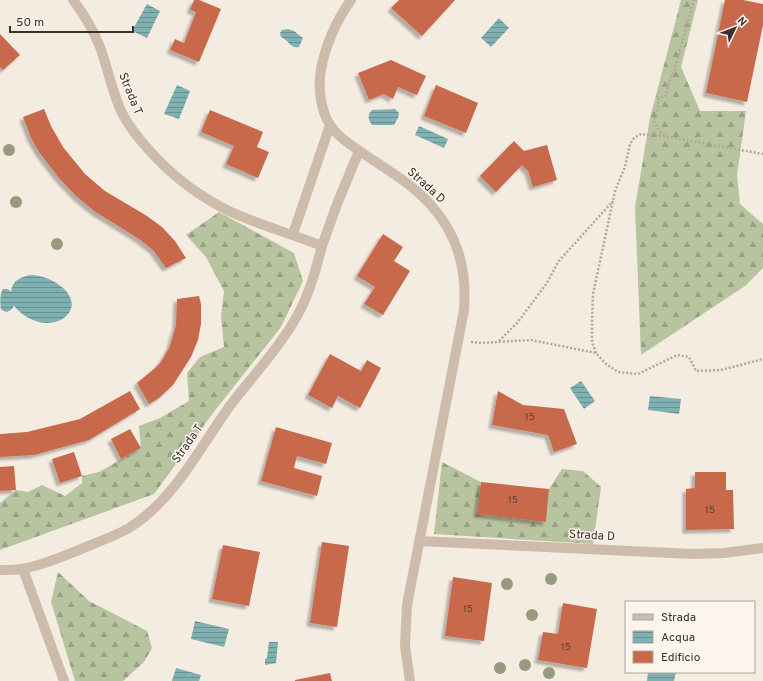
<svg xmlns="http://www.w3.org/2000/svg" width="763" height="681" viewBox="0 0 763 681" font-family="Overpass,sans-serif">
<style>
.forest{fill:url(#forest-firs)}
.water{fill:url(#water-rules)}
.building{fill:#c8694b;filter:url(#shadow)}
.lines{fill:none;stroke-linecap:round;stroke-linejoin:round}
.path{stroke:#b9a596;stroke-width:2.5;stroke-dasharray:2 2;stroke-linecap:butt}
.minor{stroke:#cdbbac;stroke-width:10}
.tree{fill:#969b7f}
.labels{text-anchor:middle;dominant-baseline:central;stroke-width:3;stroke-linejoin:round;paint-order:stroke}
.number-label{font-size:10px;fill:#5e3e33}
.street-label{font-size:12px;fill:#3b302b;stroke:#fbf5ee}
</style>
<defs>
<pattern id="forest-firs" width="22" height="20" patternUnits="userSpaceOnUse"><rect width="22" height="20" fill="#b8c4a0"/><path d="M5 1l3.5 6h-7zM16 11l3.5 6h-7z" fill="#97a083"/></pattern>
<pattern id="water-rules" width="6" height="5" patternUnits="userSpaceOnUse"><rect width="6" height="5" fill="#7fb0b2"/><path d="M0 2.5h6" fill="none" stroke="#699091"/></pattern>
<filter id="shadow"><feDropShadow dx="-3.5" dy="3.5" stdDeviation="1" flood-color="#0004"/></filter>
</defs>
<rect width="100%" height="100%" fill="#f4ebe1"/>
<path class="forest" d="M681,0H698L681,67L700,111H746L737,175L740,204L763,224V268L745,286L641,355L635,207L650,118Z
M219,212L294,253L303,281L281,327L213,413L154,494L0,550V503L16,490L28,492L42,485L65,496L82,483V476L99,472L141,448L139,426L160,418L189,401L187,373L200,357L224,347L221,317L224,291L206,257L186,235Z
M442,462L481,482L478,511L546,522L549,489L562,469L583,471L601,487L593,544L434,534Z
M58,572L89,601L147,631L152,648L144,662L123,681H75L51,602Z"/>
<path class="water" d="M147,4L160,11L147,38L132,31Z
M499,18L509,28L491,47L481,38Z
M288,29L294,31L303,38L299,47C290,49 289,40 281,37L280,33L282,30Z
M177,85L190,91L179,119L164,114Z
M395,109L399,113L398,118L394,125H372C368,119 367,115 372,110Z
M419,126L448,139L444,148L415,135Z
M32,275C44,276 54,280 63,288C91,313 45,342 14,306L11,310L7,312C5,311 2,311 1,309C0,304 0,293 3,289H8L11,292C12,280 22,276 32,275Z
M581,381L595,401L584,409L570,388Z
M650,396L681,399L679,414L648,410Z
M195,621L229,629L224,647L191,639Z
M269,642H278L276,663L265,665V659L267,658Z
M176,668L201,675L199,681H172Z
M648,672H676L674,681H647Z"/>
<path class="building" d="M194,0H199L221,9L199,62L170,50L175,39L184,43L196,12L190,10Z
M399,0H455L422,36L391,8Z
M725,0H743L763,4V25L747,102L706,93Z
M0,34L20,55L3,70L0,67Z
M391,60L426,76L417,95L398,87L393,99L384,94L369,100L358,73Z
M436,85L478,103L466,133L424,116Z
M44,109L51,126L63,147L85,174L105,191L147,216L162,227L175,241L186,258L166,268L153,250L139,239L94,211L76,196L58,177L39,152L31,138L23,117Z
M210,110L263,132L257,147L269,152L258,178L226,164L234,146L201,132Z
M514,141L524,151L547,145L557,180L533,187L528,171L522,165L496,192L480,176Z
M383,234L403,247L394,261L410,271L383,315L364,304L375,287L357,276Z
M199,296L201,304V324L198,340L191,357L173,385L159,398L149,404L137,383L154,369L161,362L170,346L176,325L177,299Z
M330,354L361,371L367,360L381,368L360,408L338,396L332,408L308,395Z
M130,391L140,409L89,440L34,455L0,457V434L27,432L80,419Z
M498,391L523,405L564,409L577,444L554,452L548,435L492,425Z
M276,427L332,443L326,464L297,456L294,468L322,476L317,496L261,481Z
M130,429L141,448L121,459L111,439Z
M74,452L82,476L60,483L52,459Z
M14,466L16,490L0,491V467Z
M695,472H726V490H733L734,529L686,530V489L695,488Z
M481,482L549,489L546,522L477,514Z
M322,542L349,546L337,627L310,623Z
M223,545L260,552L249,606L212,599Z
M453,577L492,583L484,641L445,636Z
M563,603L597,609L587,668L538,660L543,632L558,634Z
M330,673L332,681H295V680Z"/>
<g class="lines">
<path class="path" d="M668,137L659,131L654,121L658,107V99L666,96L670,79L674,71L694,0
M499,341L517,323L547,283L558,262L613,201
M471,342L482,343L531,340L596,353L606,364L618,372L638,374L677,355L689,357L696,371L721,370L763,359
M596,353L592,342V323L593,294L615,191L625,167L630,144L634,138L641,134L669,137L763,154"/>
<path class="minor" d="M351,0C336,21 326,44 321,69C318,87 320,109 330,125C339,138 354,147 367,156C389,171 412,184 430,204C458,235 467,269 464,310L407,605L405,646L410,681
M293,234L330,125
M322,246L337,204L359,151
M419,541L693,554L724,553L763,548
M23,569L64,681
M0,570C7,570 14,570 21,569C41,566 61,557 79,550C95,543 113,537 129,528C174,500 199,449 229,407C250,379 275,353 293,323C308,299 315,273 322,246C292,234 260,225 231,212C200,197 172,176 149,150C139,139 129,127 122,113C112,92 108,69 100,47C93,30 84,14 73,0"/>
</g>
<g class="tree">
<circle cx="9" cy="150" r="6"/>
<circle cx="16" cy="202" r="6"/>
<circle cx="57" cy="244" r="6"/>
<circle cx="551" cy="579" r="6"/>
<circle cx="507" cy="584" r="6"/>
<circle cx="532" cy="615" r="6"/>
<circle cx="525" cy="665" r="6"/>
<circle cx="500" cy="668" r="6"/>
<circle cx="549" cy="673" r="6"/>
</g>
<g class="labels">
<g class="number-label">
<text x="530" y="417">15</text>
<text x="513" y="500">15</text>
<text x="710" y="510">15</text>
<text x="468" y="609">15</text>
<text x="566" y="647">15</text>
</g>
<g class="street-label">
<text transform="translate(130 94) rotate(68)">Strada T</text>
<text transform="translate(426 186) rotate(42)">Strada D</text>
<text transform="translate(188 444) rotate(-55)">Strada T</text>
<text transform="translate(592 536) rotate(3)">Strada D</text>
</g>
</g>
<rect x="625" y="601" width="130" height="72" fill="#fbf5ee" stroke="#aea6a0"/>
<rect x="633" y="614" width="20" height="6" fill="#cdbbac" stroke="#aea6a0"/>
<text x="661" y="621" font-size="12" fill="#3b302b">Strada</text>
<rect x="633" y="631" width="20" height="12" fill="url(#water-rules)" stroke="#aea6a0"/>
<text x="661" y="641" font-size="12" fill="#3b302b">Acqua</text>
<rect x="633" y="651" width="20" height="12" fill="#c8694b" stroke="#aea6a0"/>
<text x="661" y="661" font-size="12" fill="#3b302b">Edificio</text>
<g transform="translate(735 28) rotate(47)" stroke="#fbf5ee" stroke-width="3" paint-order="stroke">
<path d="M0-3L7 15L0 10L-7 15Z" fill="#3b302b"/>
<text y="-6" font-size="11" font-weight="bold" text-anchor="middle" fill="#3b302b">N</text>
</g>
<path d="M10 26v6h123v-6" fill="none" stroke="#3b302b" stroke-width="2"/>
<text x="16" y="26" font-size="12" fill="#3b302b" stroke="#fbf5ee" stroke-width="3" paint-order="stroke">50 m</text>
</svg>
